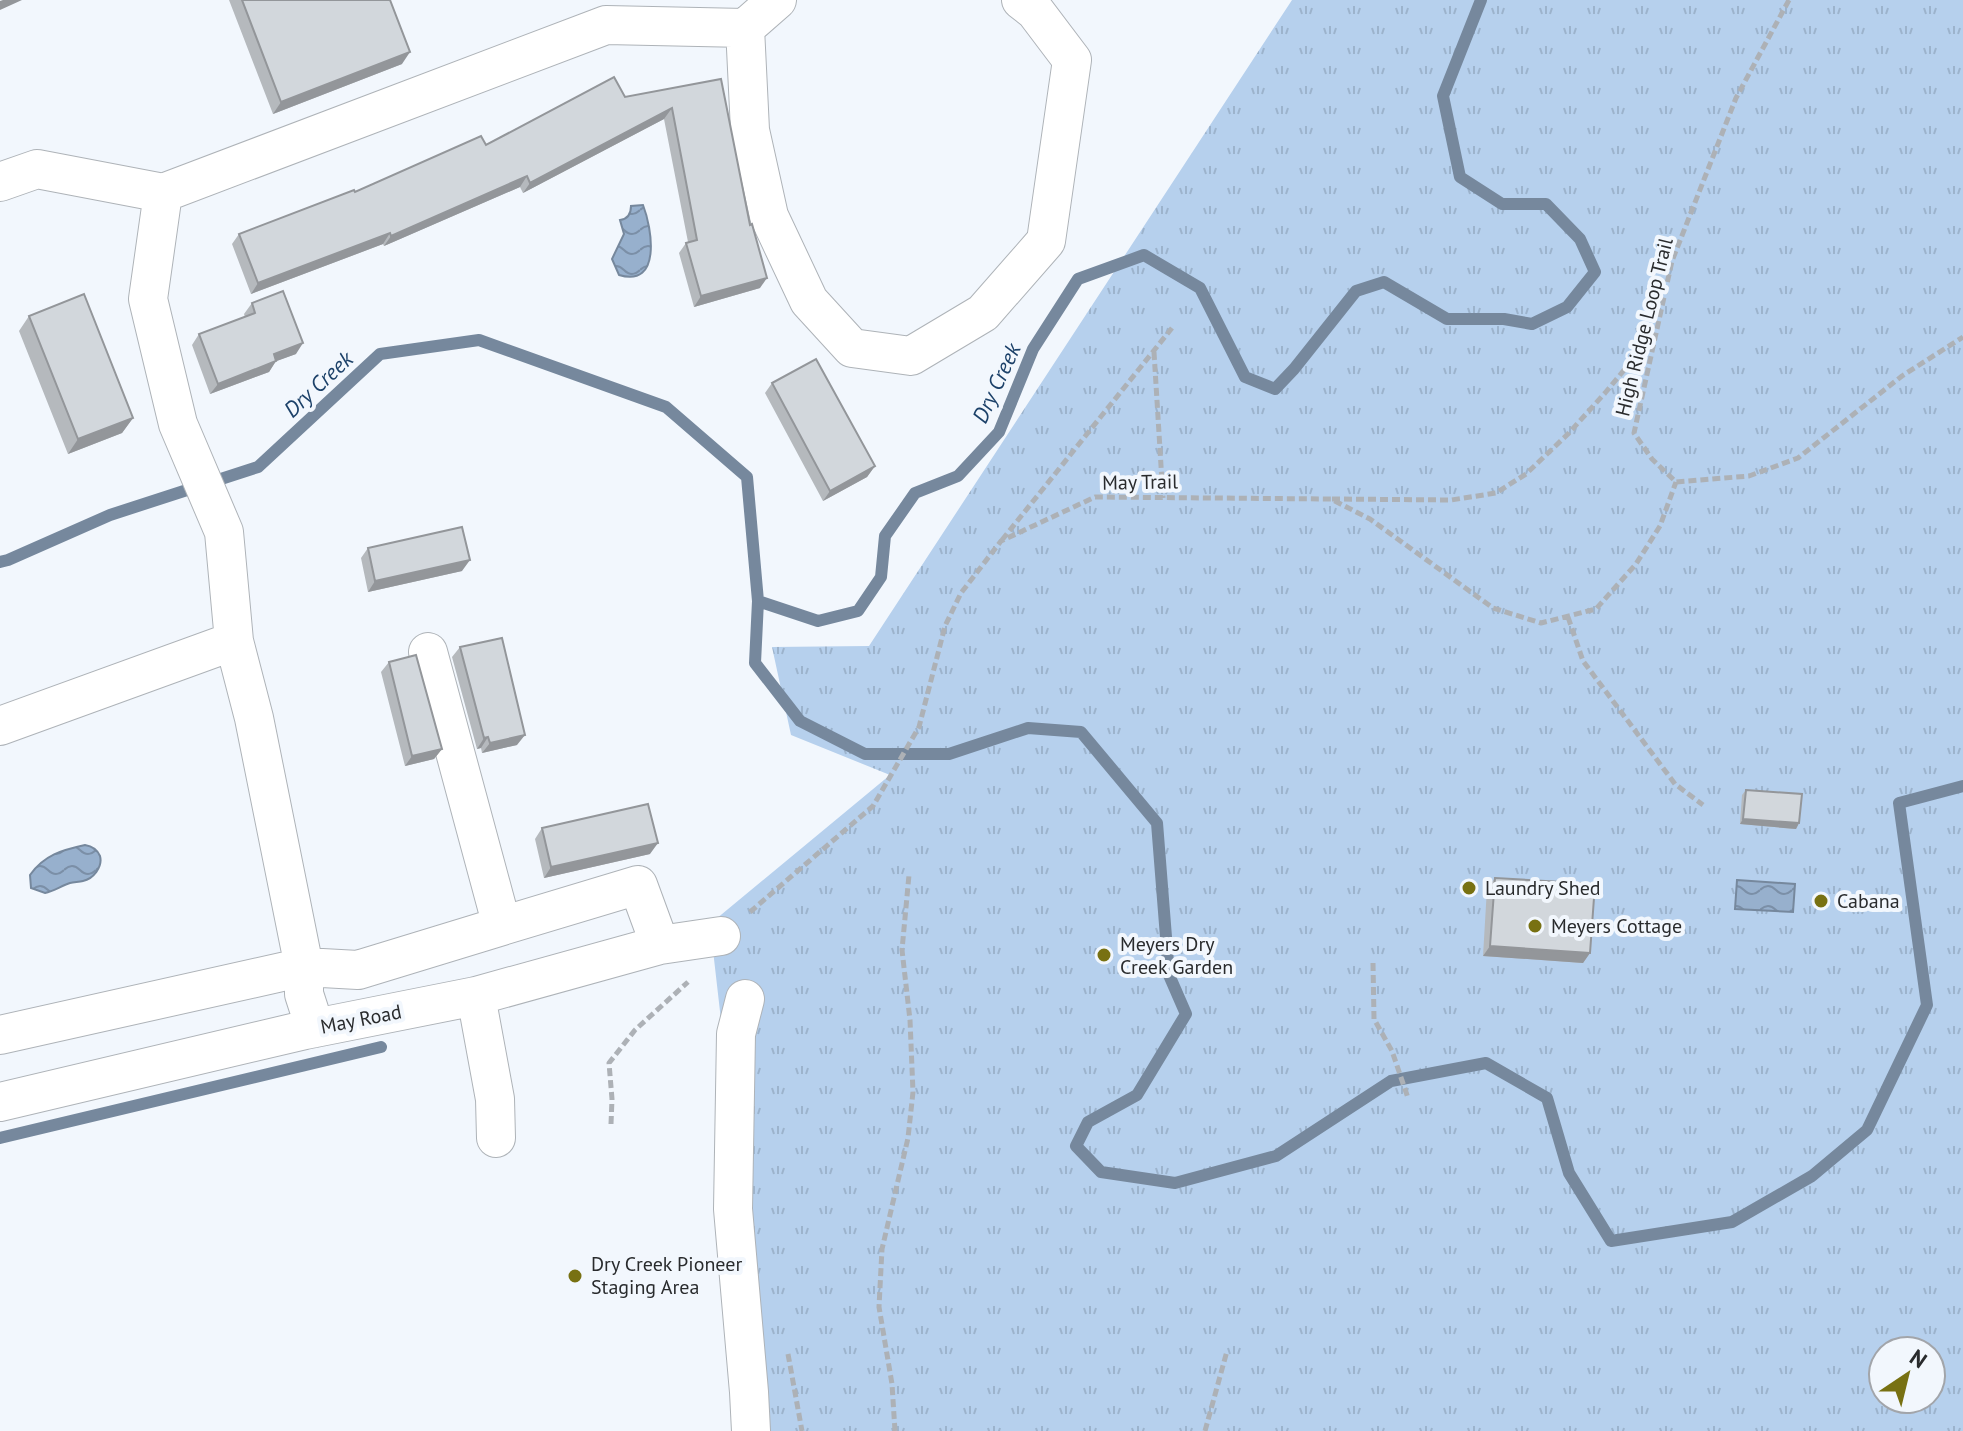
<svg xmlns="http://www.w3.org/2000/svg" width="1963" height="1431" viewBox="0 0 1963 1431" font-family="'PT Sans',sans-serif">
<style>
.grass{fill:url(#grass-tufts);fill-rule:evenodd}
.water{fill:url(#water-waves);stroke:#76889d;stroke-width:2}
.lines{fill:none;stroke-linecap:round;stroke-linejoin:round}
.stream{stroke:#76889d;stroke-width:12}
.minor-casing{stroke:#aeb3b8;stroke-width:40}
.path{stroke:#adb1b6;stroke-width:5;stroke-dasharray:8 4;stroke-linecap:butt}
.minor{stroke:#fff;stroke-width:38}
.wall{fill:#b5b9bd}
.shaded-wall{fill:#93969a}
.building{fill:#d2d7dc;stroke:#93969a;stroke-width:2}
.poi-dot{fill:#787112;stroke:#f2f7fd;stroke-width:3}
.labels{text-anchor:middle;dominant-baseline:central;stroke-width:8;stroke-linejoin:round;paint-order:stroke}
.street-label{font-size:20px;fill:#292b2d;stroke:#f2f7fd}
.poi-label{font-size:20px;fill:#292b2d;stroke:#f2f7fd;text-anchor:start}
.water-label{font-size:22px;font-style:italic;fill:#1c4169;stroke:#f2f7fd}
</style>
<defs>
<pattern id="grass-tufts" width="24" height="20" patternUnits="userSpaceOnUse" patternTransform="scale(2)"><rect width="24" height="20" fill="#b6d0ed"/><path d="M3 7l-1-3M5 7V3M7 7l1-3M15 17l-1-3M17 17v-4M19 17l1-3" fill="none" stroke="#9cb3cc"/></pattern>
<pattern id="water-waves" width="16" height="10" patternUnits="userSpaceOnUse" patternTransform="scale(2)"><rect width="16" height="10" fill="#97b0cd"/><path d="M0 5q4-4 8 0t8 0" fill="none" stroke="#7b8fa7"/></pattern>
</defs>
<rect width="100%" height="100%" fill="#f2f7fd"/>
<path class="grass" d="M1292,0H1963V1431H768L710,924L890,775L791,735L772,647L869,646ZM1883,1351H1931V1399H1883Z"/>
<path class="water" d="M643,205C652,228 662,288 619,275L612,259L624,234L620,220C628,219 631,214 631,206Z
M85,845C91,846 97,849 100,856C103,867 93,879 83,881C79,882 74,882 70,883C61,886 54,891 45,893L31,888L30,875C44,855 62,850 85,845Z
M1737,880L1795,884L1793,912L1735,909Z"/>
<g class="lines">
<path class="stream" d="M0,562L8,560L110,515L258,467L380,354L479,340L666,407L747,477L758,601L755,663L800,721L865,754H949L1028,728L1081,732L1157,823L1169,975L1186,1014L1137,1095L1088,1122L1076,1146L1101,1172L1175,1183L1276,1156L1391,1081L1486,1063L1547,1098L1569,1173L1611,1241L1732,1222L1812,1176L1867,1130L1927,1005L1899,803L1963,786
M758,601L818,621L858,611L881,577L885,536L915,493L958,476L999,432L1033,349L1078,279L1144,255L1200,288L1245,377L1275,389L1294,369L1356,291L1384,282L1447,319H1504L1532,324L1567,307L1595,272L1580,239L1546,204H1502L1460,177L1443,96L1481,0
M0,1138L381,1047"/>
<g class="minor-casing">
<path id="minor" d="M745,28L750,130L769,216L809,301L852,348L911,356L983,313L1046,241L1072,60L1035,11L1021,0
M0,182L37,169L163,193L148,299L178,424L224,532L234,641L254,718L304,967L0,1035
M163,193L606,25L745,28L777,0
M0,726L234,641
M502,926L638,885L660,945
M476,996L495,1099L496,1138
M745,999L736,1034L733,1209L749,1392L751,1431
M315,1028L304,994V967L358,970L502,926L428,652
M0,1102L305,1030L476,996L660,945L721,936"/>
</g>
<path class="path" d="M1789,0L1736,98L1672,261L1634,433L1652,459L1676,482L1749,476L1798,458L1902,376L1963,337
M1154,352L1163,498
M1332,499L1451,500L1496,493L1526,474L1568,434L1605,393L1654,334
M1002,540L1172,328
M1568,617L1583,661L1675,784L1703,805
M750,912L873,806L919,727L945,626L961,593L1001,541L1095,497L1331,499L1370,519L1493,608L1541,623L1596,609L1636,564L1660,526L1676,482
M1373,963L1374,1019L1392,1051L1408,1098
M611,1124L612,1099L609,1063L635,1030L688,982
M788,1354L802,1431
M895,1431L892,1384L879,1307L882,1249L908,1138L913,1092L910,1020L902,950L909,875
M1205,1431L1227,1351"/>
<use href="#minor" class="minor"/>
</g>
<path class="wall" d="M229,0H390L402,64L273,114Z
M721,79L760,288L694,307L679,253L686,243L688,242L664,119L523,193L520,187L384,246L383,244L251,294L232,244L239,234L486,145L625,97Z
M252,303L296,354L276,361L269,372L210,394L192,345L199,334L245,317L244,314Z
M29,316L133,418L122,433L68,454L19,331Z
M772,383L875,466L867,477L823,501L765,393Z
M368,548L462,571L368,592L361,558Z
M460,647L517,745L482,753L481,748L477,749L452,657Z
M389,662L442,749L434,759L405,766L381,672Z
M1746,790L1799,823L1796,829L1740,824L1742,795Z
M542,828L650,854L544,878L535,839Z
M1495,878L1590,953L1583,963L1483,956L1487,888Z"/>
<path class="shaded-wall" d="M3,0H22L0,10V1Z
M410,52L402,64L273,114L281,102Z
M672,108L664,119L523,193L530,183Z
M527,176L520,187L384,246L391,236Z
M390,233L383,244L251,294L258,283Z
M767,278L760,288L694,307L701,296Z
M303,343L296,354L266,365L274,354Z
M276,361L269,372L210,394L218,384Z
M133,418L122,433L68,454L78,439Z
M875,466L867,477L823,501L830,491Z
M470,560L462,571L368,592L375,581Z
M525,735L517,745L482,753L490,743Z
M488,737L481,748L477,749L484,738Z
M442,749L434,759L405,766L412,756Z
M1743,819L1799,823L1796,829L1740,824Z
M658,843L650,854L544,878L551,867Z
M1490,946L1590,953L1583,963L1483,956Z"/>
<path class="building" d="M242,0H390L410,52L281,102Z
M614,77L625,97L721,79L750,225L752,224L767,278L701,296L686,243L697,240L672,108L530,183L527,176L391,236L390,233L258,283L239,234L354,190L355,192L481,136L486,145Z
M283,291L303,343L274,354L276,361L218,384L199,334L255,313L252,303Z
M84,294L133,418L78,439L29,316Z
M816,359L875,466L830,491L772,383Z
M462,527L470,560L375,581L368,548Z
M502,638L525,735L490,743L488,737L484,738L460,647Z
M416,655L442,749L412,756L389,662Z
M1746,790L1802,794L1799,823L1743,819Z
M648,804L658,843L551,867L542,828Z
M1495,878L1595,884L1590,953L1490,946Z"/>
<g class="poi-dot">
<circle cx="1469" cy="888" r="8"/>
<circle cx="1821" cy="901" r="8"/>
<circle cx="1535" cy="926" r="8"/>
<circle cx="1104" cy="955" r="8"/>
<circle cx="575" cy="1276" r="8"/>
</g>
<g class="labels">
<g class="street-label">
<text transform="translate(1644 327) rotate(-76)">High Ridge Loop Trail</text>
<text transform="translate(1140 482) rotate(-1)">May Trail</text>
<text transform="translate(361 1019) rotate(-11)">May Road</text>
</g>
<g class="poi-label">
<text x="1485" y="888">Laundry Shed</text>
<text x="1837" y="901">Cabana</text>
<text x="1551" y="926">Meyers Cottage</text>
<text x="1120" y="944">Meyers Dry<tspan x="1120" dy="23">Creek Garden</tspan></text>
<text x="591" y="1264">Dry Creek Pioneer<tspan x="591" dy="23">Staging Area</tspan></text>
</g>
<g class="water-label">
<text transform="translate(996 383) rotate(-65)">Dry Creek</text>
<text transform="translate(318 384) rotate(-43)">Dry Creek</text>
</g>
</g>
<g transform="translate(1907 1375) rotate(35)"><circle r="38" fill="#f2f7fd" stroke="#a2a5aa" stroke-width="2"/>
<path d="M0-6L14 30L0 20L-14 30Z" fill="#787112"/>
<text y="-12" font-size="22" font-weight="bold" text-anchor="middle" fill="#292b2d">N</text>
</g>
</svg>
